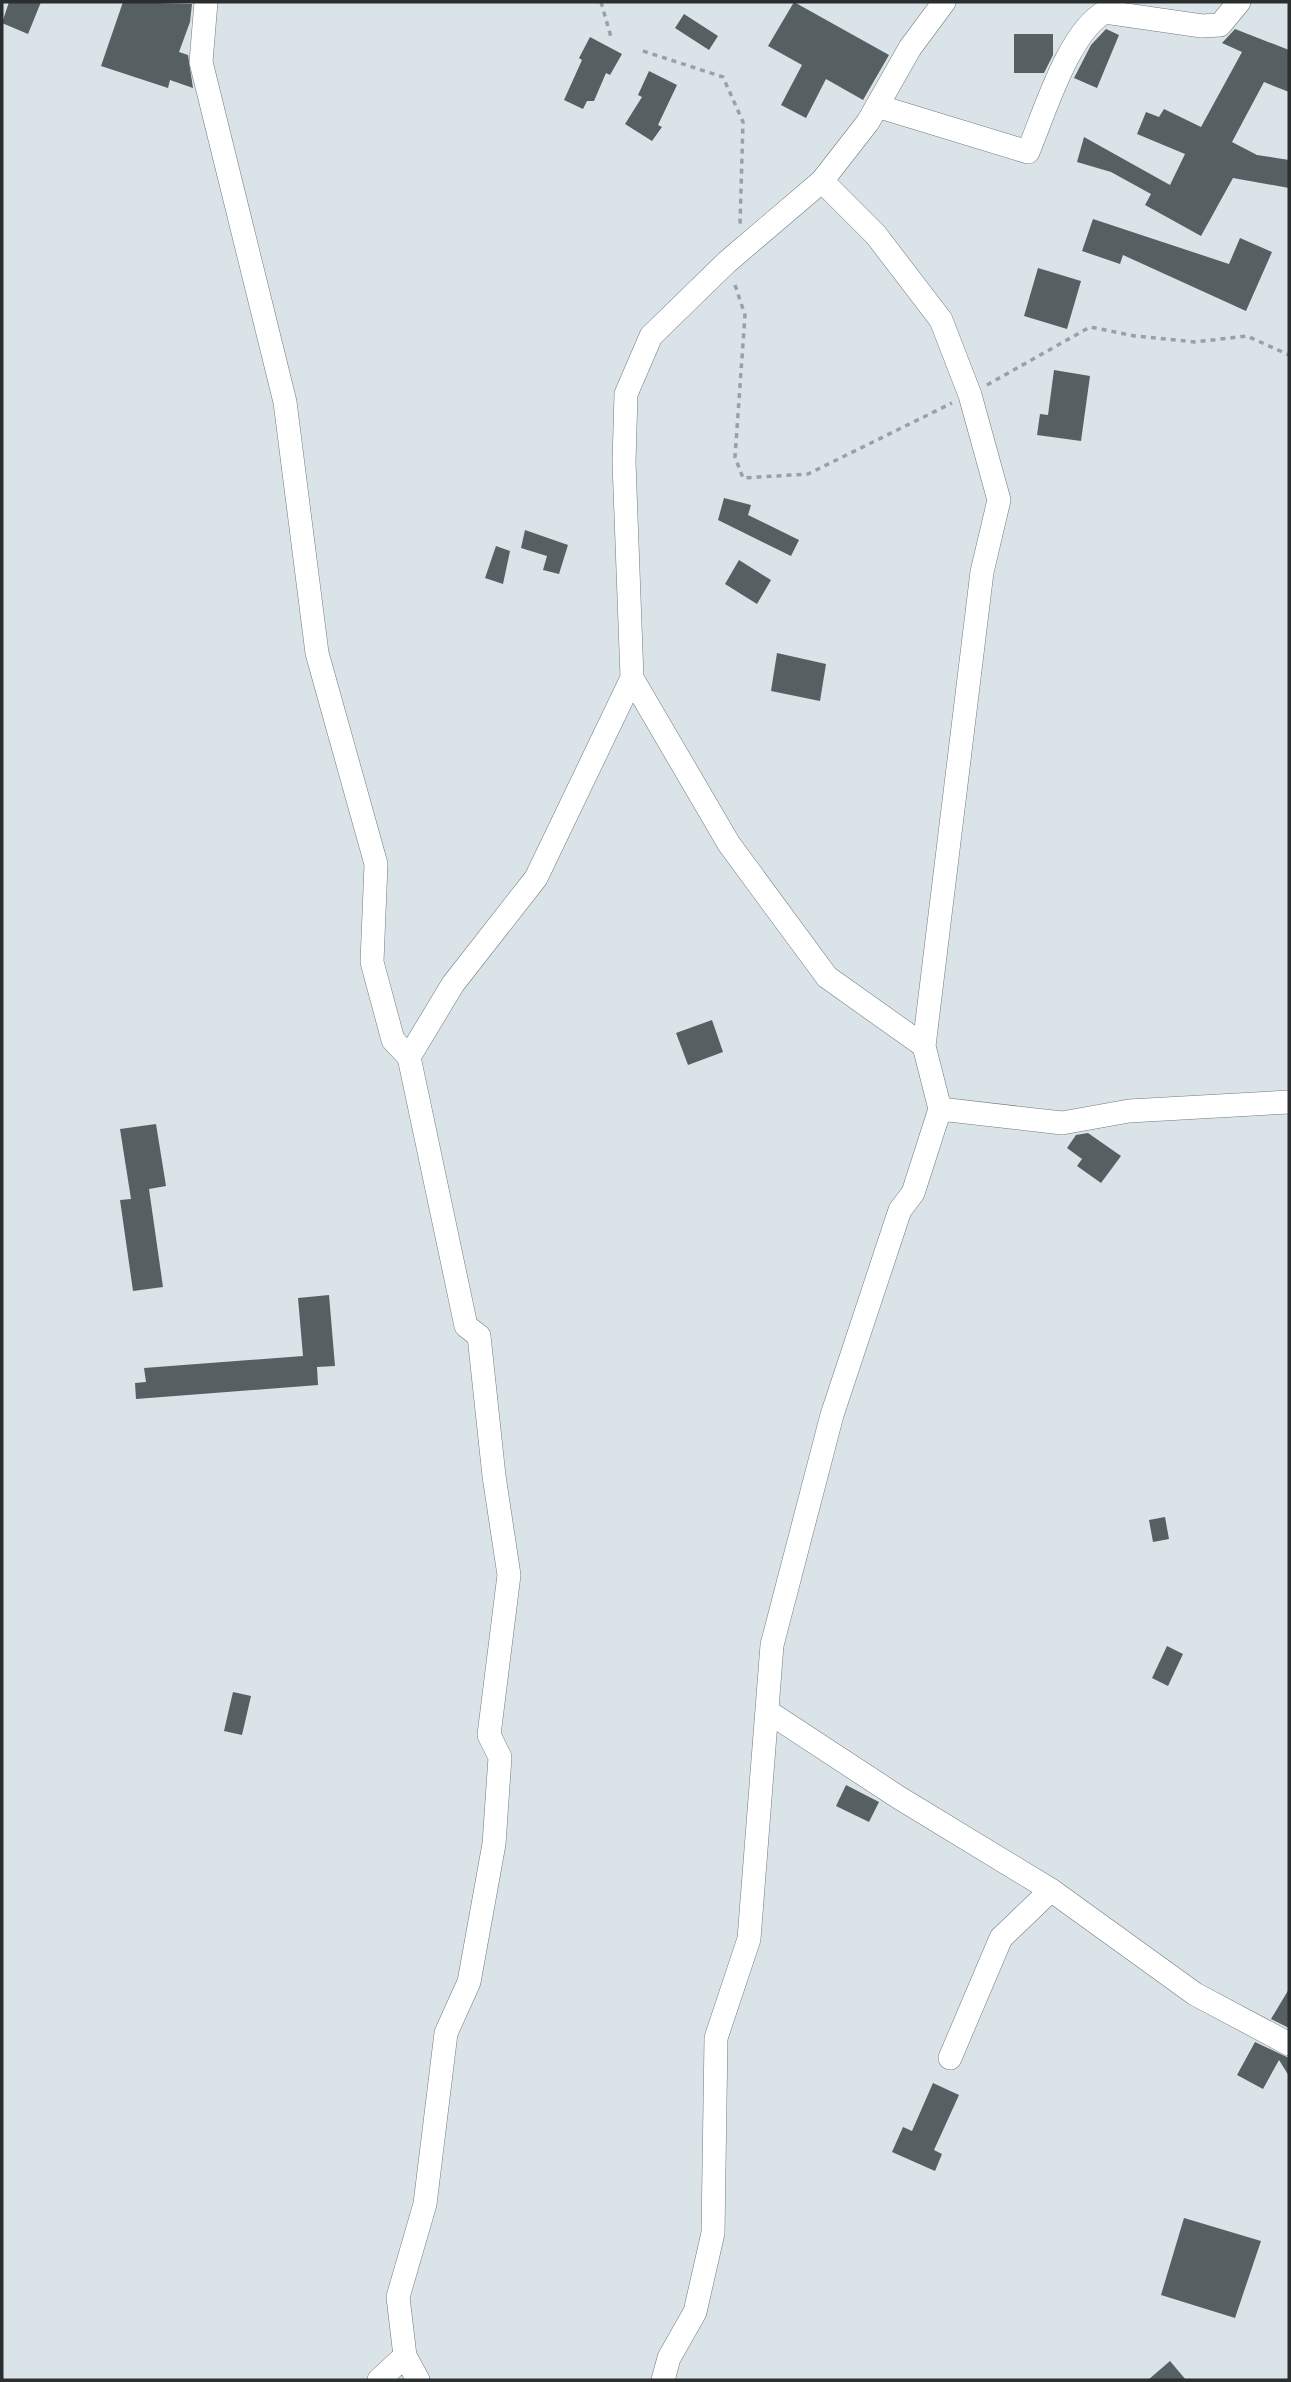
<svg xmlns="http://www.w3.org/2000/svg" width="1291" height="2382" viewBox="0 0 1291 2382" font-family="'PT Sans',sans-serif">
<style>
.building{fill:#565f62}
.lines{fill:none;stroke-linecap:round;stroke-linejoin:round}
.street-casing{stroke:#717a7e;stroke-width:24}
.path{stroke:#99a1a4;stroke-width:3.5;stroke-dasharray:5 5;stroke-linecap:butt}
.street{stroke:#fff;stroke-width:23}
</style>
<rect width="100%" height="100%" fill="#dae4e8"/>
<path class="building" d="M9,2H41L28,34L2,23Z
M123,2L192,4L190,22L179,52L188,55L193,88L170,80L168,88L101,66Z
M794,2L889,55L863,100L826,79L806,118L781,105L802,65L768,46Z
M684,14L718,36L709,50L675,28Z
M1106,29L1119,35L1097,88L1074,78L1091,45Z
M1235,29L1289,50V92L1264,82L1232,142L1257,155L1289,160V188L1233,178L1201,236L1145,205L1151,194L1111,172L1077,162L1084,137L1170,185L1185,154L1137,134L1146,112L1159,117L1164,109L1201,127L1242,52L1222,43Z
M1014,34H1053V55L1044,73H1014Z
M590,37L622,54L610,75L606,73L594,101H587L583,109L564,100L582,60L579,58Z
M649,71L677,85L658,125L662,127L652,141L625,124L642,97L638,95Z
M1093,219L1229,264L1240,238L1272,252L1246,311L1123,255L1120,264L1082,251Z
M1038,268L1081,281L1067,329L1024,316Z
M1054,370L1090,376L1081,441L1037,435L1040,414L1048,415Z
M724,498L751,505L748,515L799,540L791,556L718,520Z
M525,530L568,545L559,574L543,570L547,556L521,548Z
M496,546L510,551L503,584L485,578Z
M739,560L771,580L757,604L725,584Z
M777,653L826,664L820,701L771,691Z
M712,1020L723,1052L688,1065L676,1033Z
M156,1124L166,1186L149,1189L163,1287L133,1291L120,1200L131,1199L120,1129Z
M1088,1133L1121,1156L1101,1183L1077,1166L1082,1159L1067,1148L1076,1135Z
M329,1295L335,1366L317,1367L318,1385L136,1399L135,1383L146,1382L144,1368L303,1356L298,1298Z
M1165,1517L1169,1539L1153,1542L1149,1520Z
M1167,1646L1183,1654L1168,1686L1152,1678Z
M233,1692L251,1696L242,1735L224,1731Z
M846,1785L879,1802L869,1822L836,1806Z
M1289,1989V2028L1271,2019Z
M1255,2042L1289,2058V2076L1279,2060L1263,2089L1237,2075Z
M933,2083L959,2095L934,2150L942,2154L935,2171L892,2152L903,2127L912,2131Z
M1184,2218L1261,2241L1235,2318L1161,2295Z
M1170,2361L1186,2380H1148Z"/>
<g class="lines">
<g class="street-casing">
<path id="street" d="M206,2L201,62L285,402L317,653L376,864L372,962L393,1040L409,1057L466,1326L479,1336L494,1476L509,1575L489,1735L500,1757L494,1844L469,1982L446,2033L425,2204L398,2297L405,2356L418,2380
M877,106L1028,152C1044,114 1069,31 1105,12L1202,26L1220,25L1239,2
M632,678L729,844L827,977L924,1046
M409,1057L453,984L536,878L632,678L624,462L626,394L651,336L727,262L822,181L868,122L910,48L944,2
M940,1109L1062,1123L1129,1111L1289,1102
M767,1711L898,1797L1051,1890L1195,1994L1289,2044
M950,2058L1001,1938L1051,1890
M379,2380L405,2356
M663,2380L669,2358L695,2312L713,2233L716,2038L749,1939L772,1645L832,1415L900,1210L913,1193L940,1109L924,1046L982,572L999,500L970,395L941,320L876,235L822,181"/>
</g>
<path class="path" d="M601,2L611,37
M643,51L723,77L743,122L740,225
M735,285L745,315L735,457L743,478L808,474L952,403
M987,385L1090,327L1135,336L1195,342L1247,336L1289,355"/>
<use href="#street" class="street"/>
</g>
<rect width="1291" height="2382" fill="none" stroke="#2a2e2f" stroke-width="7"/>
</svg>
